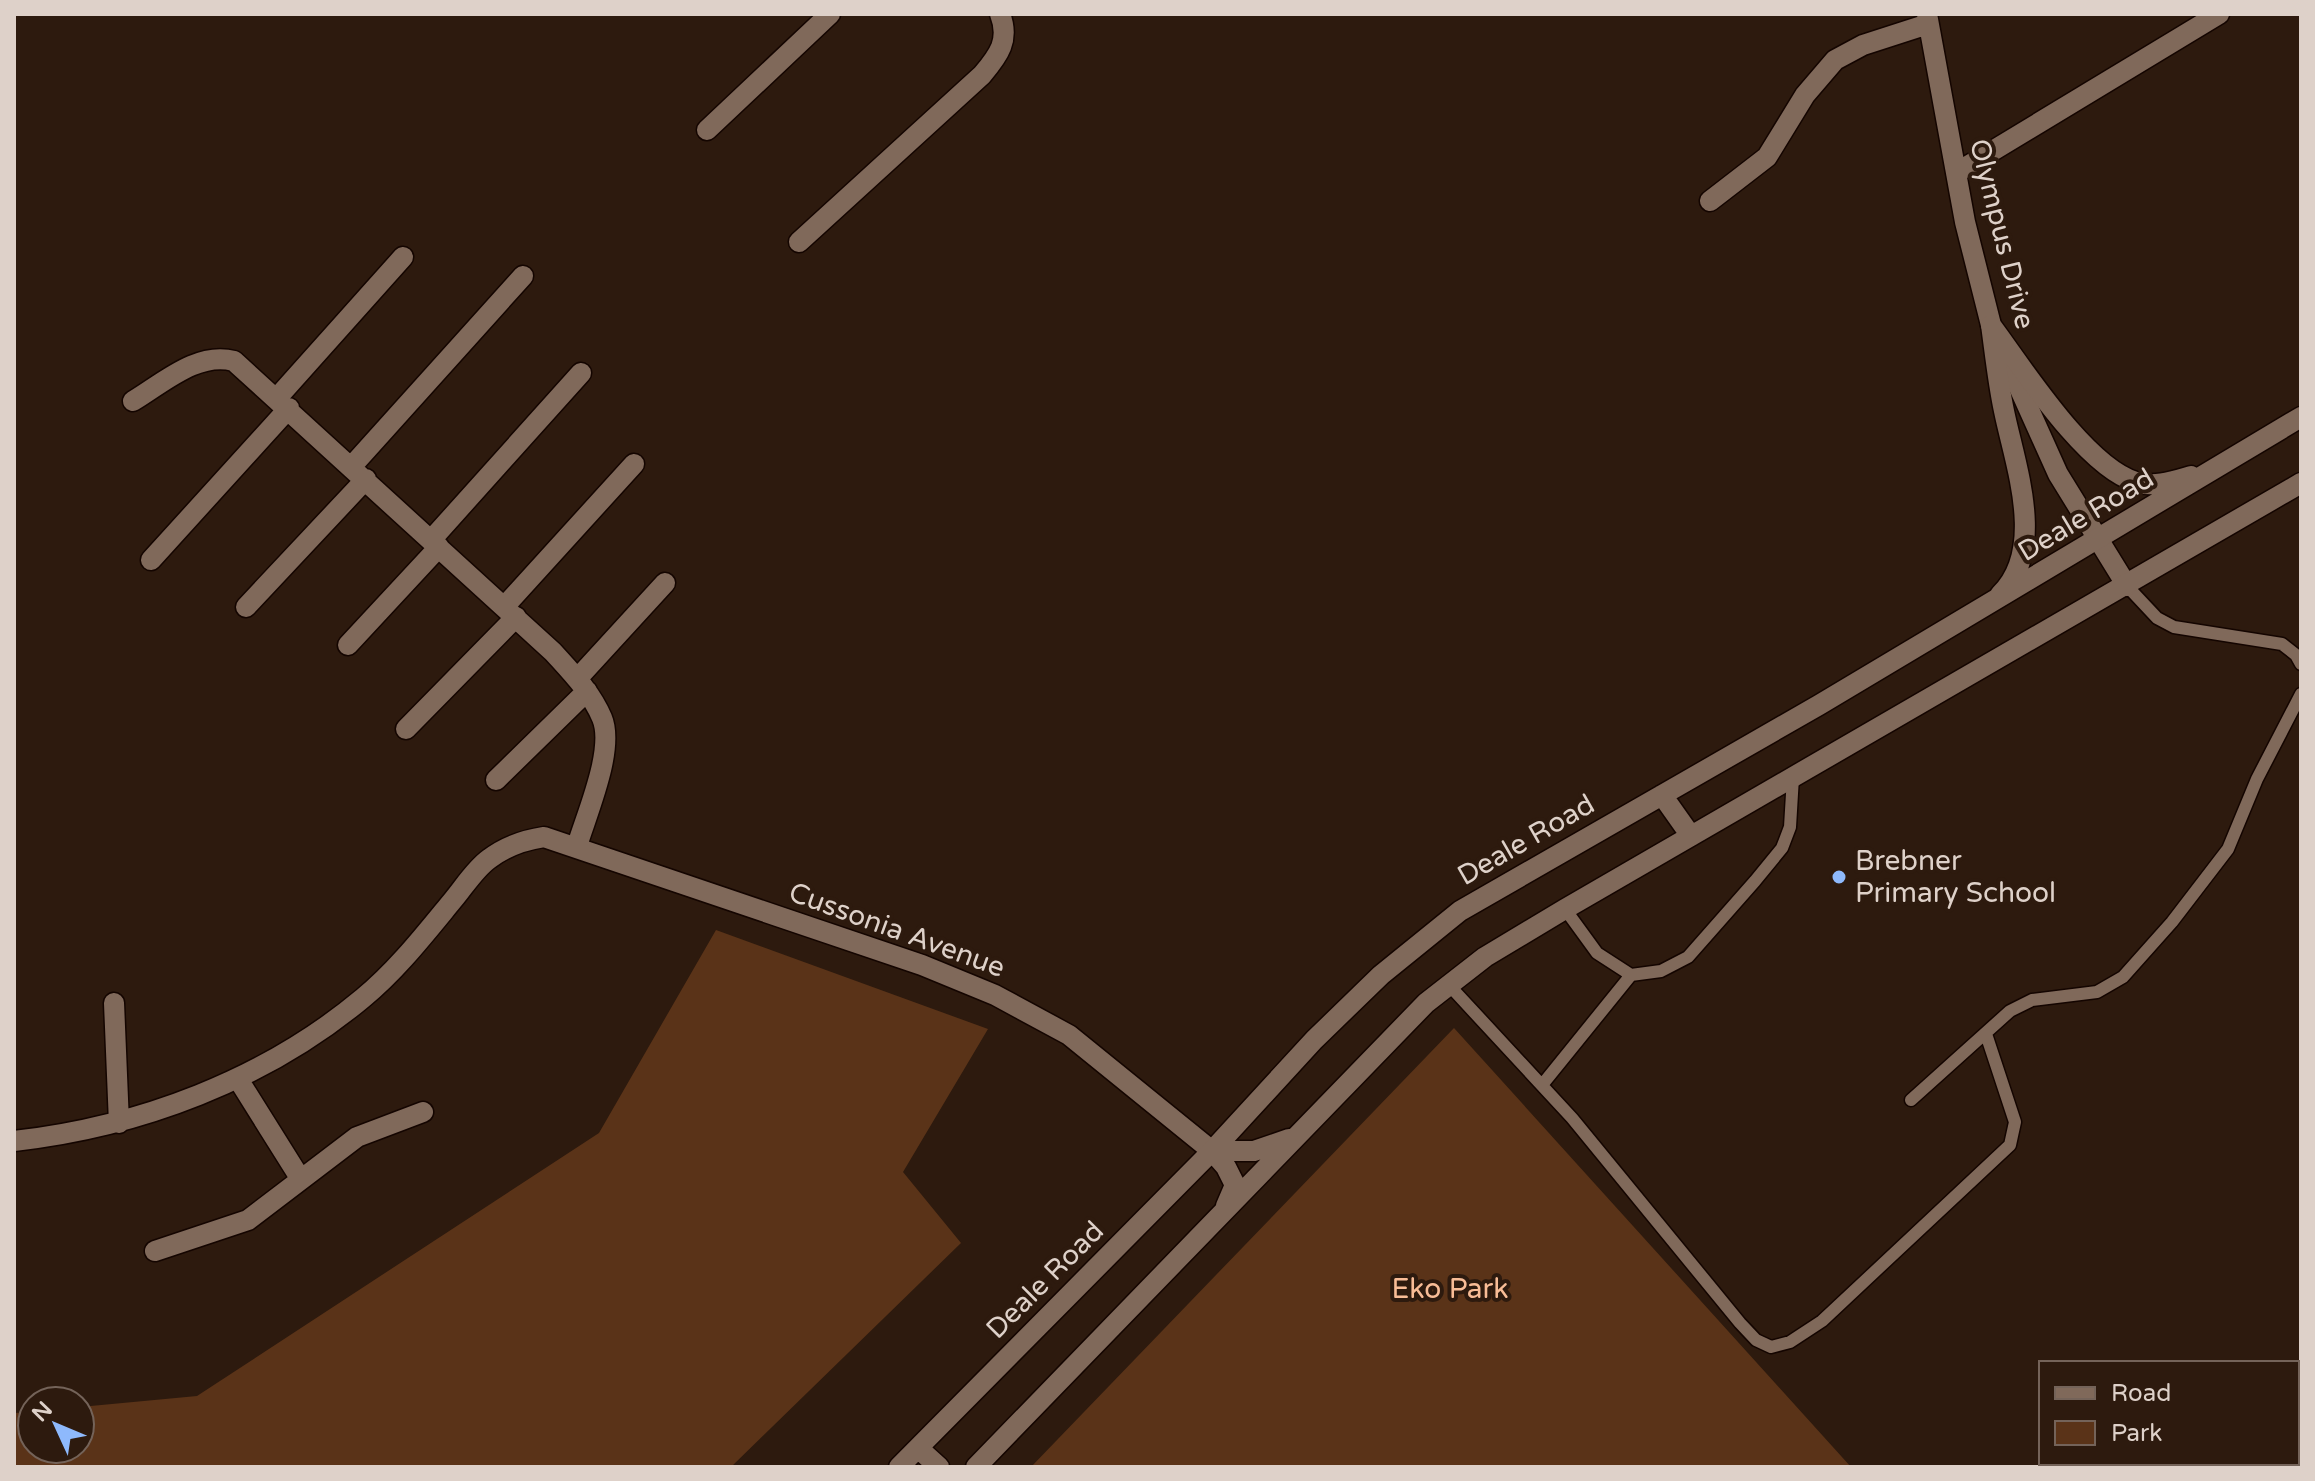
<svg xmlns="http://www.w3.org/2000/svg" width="2315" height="1481" viewBox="0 0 2315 1481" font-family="'Varela Round',sans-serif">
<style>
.green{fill:#5a3318}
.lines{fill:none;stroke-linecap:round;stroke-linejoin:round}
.service-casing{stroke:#140500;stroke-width:15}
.minor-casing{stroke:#140500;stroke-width:23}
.tertiary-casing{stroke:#140500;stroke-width:23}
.service{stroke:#80695a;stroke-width:12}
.minor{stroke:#80695a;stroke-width:20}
.tertiary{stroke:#80695a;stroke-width:20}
.poi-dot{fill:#8eb9fc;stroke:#2d1a0e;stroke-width:3}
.labels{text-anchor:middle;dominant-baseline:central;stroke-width:8;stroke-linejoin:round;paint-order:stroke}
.street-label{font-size:28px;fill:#ded1c9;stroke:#2d1a0e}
.poi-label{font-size:28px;fill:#ded1c9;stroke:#2d1a0e;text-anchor:start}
.park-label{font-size:28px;fill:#f8bc96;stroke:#2d1a0e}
</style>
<rect width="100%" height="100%" fill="#2d1a0e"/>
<path class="green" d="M716,930L988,1029L903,1172L961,1243L731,1467H14V1413L32,1412V1449H80V1407L197,1396L599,1133Z
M1454,1028L1851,1467H1031Z"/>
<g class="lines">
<g class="service-casing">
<path id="service" d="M2127,586L2157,618L2174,627L2282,644L2296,655L2301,664
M1565,909L1597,953L1631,975L1661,971L1688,957L1755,881L1782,848L1790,827L1793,777
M1448,984L1572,1118L1740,1323L1756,1340L1771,1347L1790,1342L1822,1321L2010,1145L2015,1122L1986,1034
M1542,1085L1631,975
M1911,1100L2010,1011L2032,1000L2097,992L2123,977L2172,922L2228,849L2257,779L2301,694"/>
</g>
<g class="minor-casing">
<path id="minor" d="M1927,14L1965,222L1991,325L2058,474L2127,586
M707,130L830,14
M1956,173L2219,14
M1710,201L1767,157L1805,95L1835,60L1863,45L1928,24
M799,242L982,75C999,55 1010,40 1000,14
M277,398L403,257
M133,401C163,383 198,351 234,361L553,652C571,672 591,692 602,718C615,749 587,813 577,846
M352,466L523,276
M432,539L581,373
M151,560L289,408
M246,607L366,479
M504,607L634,464
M348,645L439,547
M577,679L665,583
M406,729L516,617
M496,780L587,691
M114,1003L119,1123
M238,1079L300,1178
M14,1141C139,1127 265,1080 363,998C397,970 425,934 453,900C464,887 475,869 489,859C506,846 524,840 544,837L922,965L995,995L1069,1035L1212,1151
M155,1251L248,1220L357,1137L423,1112"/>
</g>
<g class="tertiary-casing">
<path id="tertiary" d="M1991,325C1995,354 1998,383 2004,411C2015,465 2047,549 2000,595
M1993,328C2024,370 2086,467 2136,482C2154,488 2174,481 2191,476
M1662,795L1691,836
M1212,1151H1254L1289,1139
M1212,1151L1226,1167L1235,1185L1226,1206
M918,1448L939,1467
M899,1467L1212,1151L1314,1040L1381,975L1460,911L1819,705L2301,417
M976,1467L1426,1003L1485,957L1565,909L2301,483"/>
</g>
<use href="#service" class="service"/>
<use href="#minor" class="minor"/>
<use href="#tertiary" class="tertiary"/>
</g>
<circle class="poi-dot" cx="1839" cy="877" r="8"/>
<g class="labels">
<g class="street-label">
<text transform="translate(2002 234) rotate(76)">Olympus Drive</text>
<text transform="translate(2086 515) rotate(-31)">Deale Road</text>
<text transform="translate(1526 840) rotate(-30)">Deale Road</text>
<text transform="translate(897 930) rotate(20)">Cussonia Avenue</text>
<text transform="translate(1045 1280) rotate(-45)">Deale Road</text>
</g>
<g class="poi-label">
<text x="1855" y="861">Brebner<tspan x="1855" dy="32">Primary School</tspan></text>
</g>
<g class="park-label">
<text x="1450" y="1289">Eko Park</text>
</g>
</g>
<rect width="2315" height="1481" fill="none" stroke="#ded1c9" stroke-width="32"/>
<rect x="2039" y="1361" width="260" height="104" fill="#2d1a0e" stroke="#746359" stroke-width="2"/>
<rect x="2055" y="1387" width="40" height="12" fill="#80695a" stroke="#746359" stroke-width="2"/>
<text x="2111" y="1401" font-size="24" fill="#ded1c9">Road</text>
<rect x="2055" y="1421" width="40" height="24" fill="#5a3318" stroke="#746359" stroke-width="2"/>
<text x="2111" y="1441" font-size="24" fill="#ded1c9">Park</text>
<g transform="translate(56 1425) rotate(314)"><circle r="38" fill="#2d1a0e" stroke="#746359" stroke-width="2"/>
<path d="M0-6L14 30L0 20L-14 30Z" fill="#8eb9fc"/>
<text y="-12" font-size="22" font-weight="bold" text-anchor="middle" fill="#ded1c9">N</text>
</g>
</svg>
